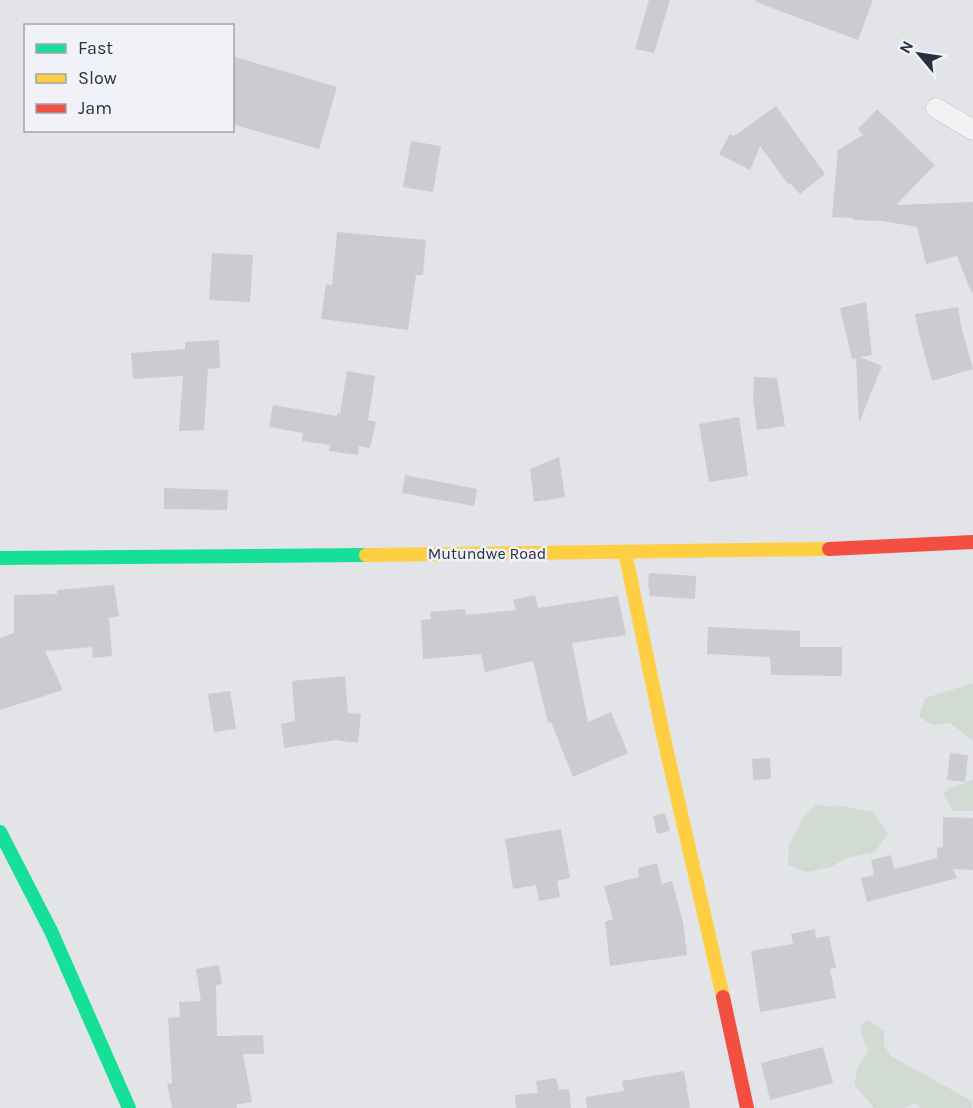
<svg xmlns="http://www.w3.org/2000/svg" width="973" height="1108" viewBox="0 0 973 1108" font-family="Karla,sans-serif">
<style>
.green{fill:#d2dbd3}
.building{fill:#cbcccf}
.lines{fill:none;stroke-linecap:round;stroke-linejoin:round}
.street-casing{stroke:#c1c2c5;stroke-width:21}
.street{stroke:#f2f2f4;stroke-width:20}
.fast{stroke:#16e098;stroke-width:14}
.slow{stroke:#ffcf43;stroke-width:14}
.jam{stroke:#f24e42;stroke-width:14}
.labels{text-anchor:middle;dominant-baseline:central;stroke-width:5;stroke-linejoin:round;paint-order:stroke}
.street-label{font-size:16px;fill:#293041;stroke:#f0f2f7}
</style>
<rect width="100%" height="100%" fill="#e3e4e7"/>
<path class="green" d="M973,683V741L950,723L932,725L919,717L925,698Z
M973,779V811H953L943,794L949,788L955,787Z
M816,804L830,807L839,805L873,812L888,833L875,852L846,858L831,867L807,872L788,865L789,845L803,818Z
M869,1020L884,1031V1045L891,1056L972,1101V1108H921L915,1103L905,1108H874L854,1084L858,1067L868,1051L861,1034V1024Z"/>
<path class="building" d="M649,0H670L654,53L635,49Z
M756,0H873L858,40L756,2Z
M232,56L337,87L319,149L232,124Z
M776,106L825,174L800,194L790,183L788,184L760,146L750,170L719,154L730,134L734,136Z
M877,109L935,165L896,205L973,202V292H971L957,256L926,264L917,227L882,221L853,220V218L832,217L838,150L863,135L858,129Z
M411,141L441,146L433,192L403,187Z
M337,232L426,240L423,275H416L408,330L321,319L326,284L332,285Z
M212,253L253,255L250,302L209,300Z
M866,302L872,355L860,357L882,366L859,423L856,358L852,359L840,308Z
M958,307L961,326L973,369L932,381L919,334L915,314Z
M219,340L220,368L208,369L204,430L179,431L183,376L133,379L131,353L185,349V342Z
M347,371L375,376L368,420L376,422L370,448L359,446L358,455L329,451L330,445L302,441L303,433L269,427L273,405L337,416V413H340Z
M754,377L777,378L785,426L757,430L753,399Z
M739,417L748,476L709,482L699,424Z
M559,457L565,497L534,502L530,469Z
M405,475L477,489L474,506L402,493Z
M164,488L228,490L227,510L164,509Z
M649,573L696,576L695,599L650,596L648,584Z
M114,585L119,616L109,618L112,656L93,658L92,647L45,651L63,690L0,710V638L14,633V595L57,594V590Z
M535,595L538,608L618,596L626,635L572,643L588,722L611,712L628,753L573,777L551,722L548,723L533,661L485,672L481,654L423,659L421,620L431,619L430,612L465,609L466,615L516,610L513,600Z
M708,627L800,631V647H842V676L771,675L770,657L707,654Z
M345,676L348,713L361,714L358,743L335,740L284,748L281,724L295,721L292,681Z
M230,691L236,729L214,732L208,694Z
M950,753L968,755L965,782L947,780Z
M770,758L771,779L753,780L752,759Z
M665,813L670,831L657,834L653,816Z
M943,817L973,818V870L953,869L957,878L867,902L861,878L874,875L871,860L891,855L894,869L937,858V848L943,847Z
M561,829L570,878L557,881L560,897L539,901L536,885L513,889L505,839Z
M657,863L662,884L672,881L683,922L687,955L610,966L605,922L613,919L604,886L639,877L638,868Z
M815,929L816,938L829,936L836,968L830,969L836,998L760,1012L751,951L793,944L791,934Z
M219,965L222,984L216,985L217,1036L263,1035L264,1054H243L252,1102L236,1105L237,1108H172L167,1084L172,1083L168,1018L180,1017L179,1002L201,1001L196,969Z
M823,1047L833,1083L770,1100L761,1063Z
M684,1071L690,1108H587L586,1097L624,1091L622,1081Z
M556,1078L559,1090L569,1089L571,1108H516L515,1095L538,1093L536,1081Z"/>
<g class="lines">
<g class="street-casing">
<path id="street" d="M936,108L973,130"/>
</g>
<use href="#street" class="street"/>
<path class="fast" d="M0,558L366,555
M0,832L51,931L129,1108"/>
<path class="slow" d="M625,552L664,739L723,997
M366,555L829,549"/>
<path class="jam" d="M829,549L973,542
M723,997L747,1108"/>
</g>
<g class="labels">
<g class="street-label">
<text x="487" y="553">Mutundwe Road</text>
</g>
</g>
<rect x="24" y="24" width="210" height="108" fill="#f0f2f7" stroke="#a0a4ae" stroke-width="1.5"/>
<rect x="36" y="44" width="30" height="9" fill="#16e098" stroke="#a0a4ae" stroke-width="1.5"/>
<text x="78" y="54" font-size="18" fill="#293041">Fast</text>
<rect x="36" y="74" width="30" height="9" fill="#ffcf43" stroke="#a0a4ae" stroke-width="1.5"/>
<text x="78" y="84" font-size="18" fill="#293041">Slow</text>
<rect x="36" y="104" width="30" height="9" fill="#f24e42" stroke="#a0a4ae" stroke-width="1.5"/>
<text x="78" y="114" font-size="18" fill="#293041">Jam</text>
<g transform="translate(919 54) rotate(299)" stroke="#f0f2f7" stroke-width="4.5" paint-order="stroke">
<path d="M0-4.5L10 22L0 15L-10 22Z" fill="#293041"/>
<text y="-9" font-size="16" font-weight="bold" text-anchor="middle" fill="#293041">N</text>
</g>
</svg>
